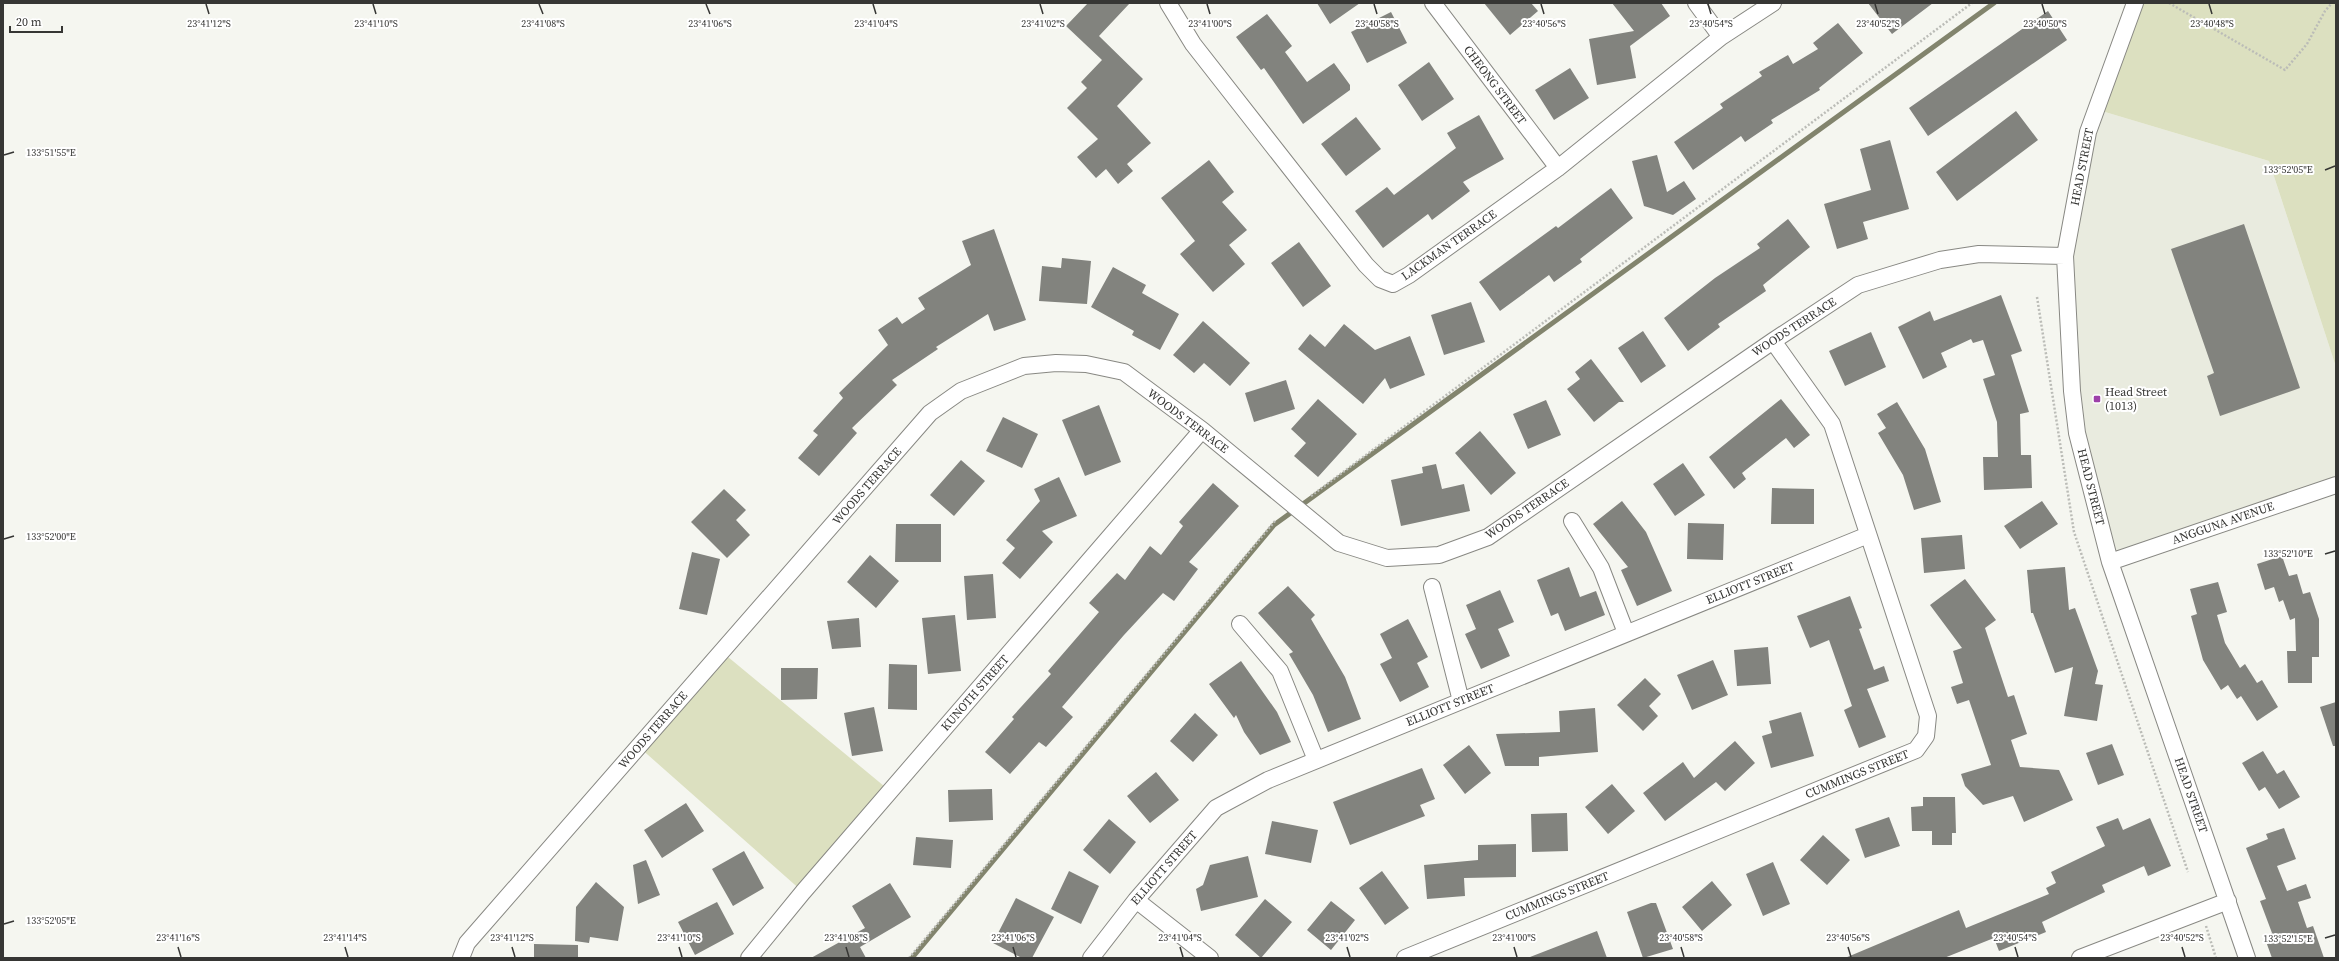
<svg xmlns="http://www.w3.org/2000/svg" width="2339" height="961" viewBox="0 0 2339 961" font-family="'Source Serif 4',serif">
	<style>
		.built { fill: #e9ebdf }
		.green { fill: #dce0c0 }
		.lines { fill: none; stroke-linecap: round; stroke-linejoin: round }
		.stream { stroke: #82846d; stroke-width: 5 }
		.building { fill: #82837e }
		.street-casing { stroke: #888883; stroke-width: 18 }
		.path { stroke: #bbbcb7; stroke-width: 2.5; stroke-dasharray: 2 2; stroke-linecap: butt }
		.street { stroke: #fff; stroke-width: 16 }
		.ticks { fill: none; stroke: #363634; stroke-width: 1.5 }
		.poi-dot { fill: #9d40a9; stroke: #fff; stroke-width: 1.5 }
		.labels { text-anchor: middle; stroke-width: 4; stroke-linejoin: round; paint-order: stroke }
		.street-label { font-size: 12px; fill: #363634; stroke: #fff }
		.poi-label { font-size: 12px; fill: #363634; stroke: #fff; text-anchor: start }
		.ticks-label { font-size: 10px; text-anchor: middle; fill: #363634; stroke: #fff; stroke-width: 4; stroke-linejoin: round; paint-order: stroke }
	</style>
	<rect width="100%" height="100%" fill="#f5f6f0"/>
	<path class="built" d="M2095,109L2269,161L2336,367V485L2110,562L2077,433L2065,256Z"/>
	<path class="green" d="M2135,3H2336V367L2269,161L2095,109Z
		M722,652L890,791L803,892L639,747Z"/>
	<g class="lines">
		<path class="stream" d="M912,958L1274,525L1994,3"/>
	</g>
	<path class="building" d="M1088,3H1130L1099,36L1143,79L1117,106L1151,143L1127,164L1133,171L1118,184L1106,169L1096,178L1077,157L1098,139L1067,108L1087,88L1081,82L1102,60L1066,26Z
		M1317,3H1360L1330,24Z
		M1484,3H1531L1538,11L1510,35Z
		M1612,3H1661L1670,16L1630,46L1636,78L1597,85L1589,39L1634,31Z
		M1868,3H1933L1892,34Z
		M2048,11L2067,40L1928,136L1909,108Z
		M1391,12L1407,43L1367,63L1351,32Z
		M1267,14L1292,46L1285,52L1307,82L1334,63L1350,85V90L1303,124L1264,68L1261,70L1236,37Z
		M1838,23L1863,53L1819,88L1820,90L1771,120L1773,123L1745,142L1741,136L1693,170L1674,142L1723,108L1720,104L1762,76L1759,72L1788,55L1793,64L1818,49L1813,43Z
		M1429,62L1454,99L1422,121L1398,85Z
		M1570,68L1589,98L1554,120L1535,90Z
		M2016,111L2038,140L1957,201L1936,172Z
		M1479,115L1504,159L1463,182L1470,191L1432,220L1428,214L1383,248L1355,211L1387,187L1394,195L1456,148L1447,133Z
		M1356,117L1381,149L1346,176L1321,144Z
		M1890,140L1909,209L1863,222L1868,239L1837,249L1824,204L1871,190L1860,149Z
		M1657,155L1667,192L1684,181L1696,199L1673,215L1644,206L1632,161Z
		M1209,160L1234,192L1222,202L1247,230L1229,245L1245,264L1213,292L1180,254L1195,241L1161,198Z
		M1611,188L1633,218L1580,259L1582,262L1554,282L1549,275L1500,311L1479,282L1556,226L1558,228Z
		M1788,219L1810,247L1763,285L1766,291L1718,324L1720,327L1688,351L1664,318L1715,278L1760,248L1757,244Z
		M2244,224L2300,388L2220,416L2207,376L2214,373L2171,249Z
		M994,229L1026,320L994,331L988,314L936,347L938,349L892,380L897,385L852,428L857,433L819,476L798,458L818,435L813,431L843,398L839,393L888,345L878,330L897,317L902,324L925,309L918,298L971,265L962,241Z
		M1299,242L1331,286L1303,307L1271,263Z
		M1062,258L1091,261L1087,304L1039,301L1042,266L1061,268Z
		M1113,267L1146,285L1142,293L1179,314L1160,350L1132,335L1134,331L1091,307Z
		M2001,295L2022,351L2011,355L2029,412L2020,414L2021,455H2031L2032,488L1984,490L1983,457H1998L1997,422L1983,379L1995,375L1983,340L1973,343L1971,339L1941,353L1947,367L1923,379L1898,327L1930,311L1934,321Z
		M1471,302L1485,342L1444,355L1431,315Z
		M1203,321L1250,363L1230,386L1204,363L1194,373L1173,355Z
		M1344,324L1375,350L1410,336L1425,375L1390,389L1385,378L1363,404L1298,349L1310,334L1325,347Z
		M1643,331L1666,366L1641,383L1618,348Z
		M1871,332L1886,367L1845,386L1829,351Z
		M1591,359L1624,402H1619L1594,422L1567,389L1580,379L1575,372Z
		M1286,380L1295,409L1254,422L1245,393Z
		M1318,399L1357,434L1318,477L1294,456L1306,443L1291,429Z
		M1781,399L1810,435L1794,448L1786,438L1742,473L1746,479L1734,489L1709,457Z
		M1546,400L1561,435L1528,449L1513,414Z
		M1897,402L1925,449L1941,502L1914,510L1903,475L1878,433L1886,428L1877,414Z
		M1099,405L1121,462L1085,476L1062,420Z
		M1003,417L1038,434L1022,468L986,451Z
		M1480,431L1516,473L1491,495L1455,453Z
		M961,460L985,481L954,516L930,495Z
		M1683,463L1705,495L1675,516L1653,484Z
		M1436,464L1442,489L1464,484L1470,511L1401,526L1391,480L1423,473L1422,467Z
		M1059,477L1077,516L1042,531L1053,542L1020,579L1002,563L1015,548L1006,540L1040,501L1034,489Z
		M1213,483L1239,506L1189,562L1198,569L1174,601L1163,593L1124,635L1062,707L1073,717L1046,747L1039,742L1010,774L985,752L1014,719L1012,717L1051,674L1048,671L1099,612L1089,603L1117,573L1125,580L1150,546L1161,555L1183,526L1179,522Z
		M1772,488L1814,489V524H1771Z
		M724,489L746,510L736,520L750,535L727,558L691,522Z
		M1622,501L1646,532L1672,591L1637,606L1621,570L1628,567L1593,524Z
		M2042,501L2058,524L2020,549L2004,526Z
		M1688,523L1724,524L1723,560L1687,559Z
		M896,524H941V562H895Z
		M1962,535L1965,569L1924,573L1921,538Z
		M692,552L720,559L707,615L679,609Z
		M870,555L899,581L876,608L847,582Z
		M2282,556L2289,576L2297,574L2303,594L2310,592L2319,619V657H2312V683H2288L2287,651H2296L2295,618L2290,620L2283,600L2279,602L2274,587L2265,590L2257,564Z
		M1569,567L1580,597L1596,591L1605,615L1565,631L1558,613L1551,616L1537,580Z
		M2065,567L2069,610L2075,608L2098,671L2095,684L2103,685L2097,721L2064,716L2073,667L2055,673L2033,613H2031L2027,570Z
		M993,574L996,618L967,620L964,576Z
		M1965,579L1996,620L1985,628L2008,697L2014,695L2027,734L2011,740L2020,767L2059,770L2073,800L2024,822L2013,796L1983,805L1965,786L1961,774L1991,765L1969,700L1957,704L1951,687L1963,683L1953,651L1962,648L1930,605Z
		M2218,582L2227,612L2217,615L2225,643L2240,668L2245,664L2257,683L2262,680L2278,707L2257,721L2241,696L2237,699L2228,685L2221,690L2203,660L2191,616L2197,614L2190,589Z
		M1288,586L1315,615L1311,619L1345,677L1361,719L1328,732L1313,695L1289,654L1293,652L1258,613Z
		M1500,590L1514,622L1498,629L1510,656L1481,669L1465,634L1476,629L1466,605Z
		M1850,596L1862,628L1859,629L1874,670L1884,666L1889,681L1867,689L1886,737L1859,748L1844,710L1852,706L1829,640L1810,648L1797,616Z
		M955,615L961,671L928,674L922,618Z
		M859,618L861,647L832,649L827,621Z
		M1408,619L1428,657L1417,663L1429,687L1400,702L1380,664L1392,658L1380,634Z
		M1768,647L1771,684L1737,686L1734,650Z
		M1713,660L1728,695L1692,710L1677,675Z
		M1241,661L1277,712L1291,742L1260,755L1244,732L1236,715L1234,718L1209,684Z
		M889,664L917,665V710L888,709Z
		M781,668H818L817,699L781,700Z
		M1645,678L1661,694L1649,706L1658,716L1643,731L1617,705Z
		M2336,702V746H2333L2320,707Z
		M874,707L883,751L852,756L844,713Z
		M1595,708L1598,752L1539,757V766H1505L1496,734L1560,732L1559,711Z
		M1801,712L1814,756L1771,768L1762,736L1772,733L1769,721Z
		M1195,713L1218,735L1193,762L1170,741Z
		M1735,741L1755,763L1725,791L1716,782L1665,821L1643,793L1683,762L1694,778Z
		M2112,744L2124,775L2098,785L2086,753Z
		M1469,745L1491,773L1465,794L1443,765Z
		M2263,751L2277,774L2284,770L2300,797L2279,809L2265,787L2259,791L2242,763Z
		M1422,768L1435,799L1420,805L1425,816L1350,845L1333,802Z
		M1156,772L1179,800L1150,823L1127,796Z
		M1612,784L1635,811L1608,834L1585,807Z
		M992,789L993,820L949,822L948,790Z
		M1923,797H1955L1956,833H1952V845H1932V831H1912L1911,807L1923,806Z
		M686,803L704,831L662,858L644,830Z
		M1567,813L1568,851L1532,852L1531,814Z
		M1889,817L1900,846L1865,858L1855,829Z
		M2118,818L2123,830L2150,818L2171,866L2148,876L2144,866L2102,885L2105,892L2042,922L2046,932L1999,951L1994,938L1944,958H1845L1959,910L1966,928L2049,894L2046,888L2056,883L2051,872L2105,846L2096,827Z
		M1109,819L1136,842L1110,874L1083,850Z
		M1272,821L1318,830L1311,863L1265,854Z
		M2284,828L2296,859L2277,866L2287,891L2306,884L2311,898L2298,902L2307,928L2313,926L2324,958H2272L2264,936L2272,933L2260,901L2266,899L2246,848L2268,839L2266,834Z
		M1823,835L1850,860L1827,885L1800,860Z
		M916,837L953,840L951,868L913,865Z
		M1516,844V877L1464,878L1465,896L1427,899L1424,865L1478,860V845Z
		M744,851L764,888L733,906L712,869Z
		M1248,856L1258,897L1201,911L1196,889L1203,885L1210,865Z
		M646,860L660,895L638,904L633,865Z
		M1773,862L1790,904L1763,916L1746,874Z
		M1069,871L1099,886L1081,924L1051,909Z
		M1382,871L1409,908L1385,925L1359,888Z
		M1712,881L1732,905L1702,931L1682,907Z
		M596,882L624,907L618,941L590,937L589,943L575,941L576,907Z
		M890,883L911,917L860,947L866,958H811L865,928L852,906Z
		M1016,898L1054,917L1032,958H1022L993,943Z
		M1265,899L1292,922L1261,958L1235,935Z
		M1331,901L1355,920L1331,950L1307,930Z
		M717,902L734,934L695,955L678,922Z
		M1651,903H1656L1673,949L1643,958L1627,912Z
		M1597,931L1607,958H1530V957Z
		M534,944L578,945V958H534Z"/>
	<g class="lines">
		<g class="street-casing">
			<path id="street" d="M1168,3L1193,44L1366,265L1380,279L1393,284L1409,275L1558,168L1721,37L1773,3
				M1433,3L1558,168
				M1696,3L1721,37
				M2135,3L2088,132L2065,256L2072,391L2077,433L2110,562L2247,958
				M1572,521L1601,568L1626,633
				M2110,562L2336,485
				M1432,587L1461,701
				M1240,624L1280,671L1316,760
				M1136,900L1210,958
				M461,958L467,943L930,413L961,391L1024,366L1056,363L1086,364L1124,372L1202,430L1339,543L1387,558L1439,555L1488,537L1773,341L1858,285L1940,260L1979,254L2065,256
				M749,958L803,892L1202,430
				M1091,958L1136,900L1216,808L1268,780L1868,535
				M1405,958L1916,750L1926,736L1928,716L1832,424L1773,341
				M2080,958L2228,901"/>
		</g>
		<path class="path" d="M2169,3L2285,70L2307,44L2325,11L2332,3
			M2037,297L2074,532L2188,872
			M1311,496L1972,3
			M2206,926L2216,958
			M909,958L1275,521"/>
		<use href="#street" class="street"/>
	</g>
	<path class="ticks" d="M206,4L209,14M373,4L376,14M539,4L543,14M706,4L710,14M873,4L876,14M1040,4L1043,14M1207,4L1210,14M1374,4L1377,14M1541,4L1544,14M1708,4L1711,14M1875,4L1878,14M2042,4L2045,14M2209,4L2212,14M4,155L14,152M2325,170L2335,166M4,539L14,536M2325,554L2335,551M4,924L14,921M2325,938L2335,935M178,947L181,957M345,947L348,957M512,947L515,957M679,947L682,957M846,947L849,957M1013,947L1016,957M1180,947L1183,957M1347,947L1350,957M1514,947L1517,957M1681,947L1684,957M1848,947L1851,957M2015,947L2018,957M2182,947L2185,957"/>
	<rect class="poi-dot" x="2093" y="395" width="8" height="8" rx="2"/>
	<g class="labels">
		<g class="street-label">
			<text transform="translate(1495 85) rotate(53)" y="4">CHEONG STREET</text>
			<text transform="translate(2082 167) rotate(-79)" y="4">HEAD STREET</text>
			<text transform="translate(1449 245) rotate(-35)" y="4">LACKMAN TERRACE</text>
			<text transform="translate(1794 327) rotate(-33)" y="4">WOODS TERRACE</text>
			<text transform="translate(1188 421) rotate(37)" y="4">WOODS TERRACE</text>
			<text transform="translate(867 486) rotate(-49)" y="4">WOODS TERRACE</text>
			<text transform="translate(2091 487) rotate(76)" y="4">HEAD STREET</text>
			<text transform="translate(1527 509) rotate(-34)" y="4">WOODS TERRACE</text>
			<text transform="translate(2223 523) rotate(-19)" y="4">ANGGUNA AVENUE</text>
			<text transform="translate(1750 583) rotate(-22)" y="4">ELLIOTT STREET</text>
			<text transform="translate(975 693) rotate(-49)" y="4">KUNOTH STREET</text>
			<text transform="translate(1450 705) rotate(-22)" y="4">ELLIOTT STREET</text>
			<text transform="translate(653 730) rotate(-49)" y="4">WOODS TERRACE</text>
			<text transform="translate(1857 774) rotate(-22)" y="4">CUMMINGS STREET</text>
			<text transform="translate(2191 795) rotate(71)" y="4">HEAD STREET</text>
			<text transform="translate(1164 868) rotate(-49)" y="4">ELLIOTT STREET</text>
			<text transform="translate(1557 896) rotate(-22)" y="4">CUMMINGS STREET</text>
		</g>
		<g class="poi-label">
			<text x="2105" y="396">Head Street<tspan x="2105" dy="14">(1013)</tspan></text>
		</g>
	</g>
	<g class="ticks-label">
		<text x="209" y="27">23°41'12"S</text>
		<text x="376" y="27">23°41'10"S</text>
		<text x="543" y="27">23°41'08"S</text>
		<text x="710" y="27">23°41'06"S</text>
		<text x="876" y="27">23°41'04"S</text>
		<text x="1043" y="27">23°41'02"S</text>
		<text x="1210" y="27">23°41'00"S</text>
		<text x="1377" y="27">23°40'58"S</text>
		<text x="1544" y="27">23°40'56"S</text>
		<text x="1711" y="27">23°40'54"S</text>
		<text x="1878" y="27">23°40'52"S</text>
		<text x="2045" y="27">23°40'50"S</text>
		<text x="2212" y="27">23°40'48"S</text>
		<text x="51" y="156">133°51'55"E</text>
		<text x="2288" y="173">133°52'05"E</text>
		<text x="51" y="540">133°52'00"E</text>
		<text x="2288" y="557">133°52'10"E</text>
		<text x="51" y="924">133°52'05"E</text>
		<text x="178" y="941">23°41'16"S</text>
		<text x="345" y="941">23°41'14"S</text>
		<text x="512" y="941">23°41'12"S</text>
		<text x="679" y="941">23°41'10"S</text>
		<text x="846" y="941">23°41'08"S</text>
		<text x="1013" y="941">23°41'06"S</text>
		<text x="1180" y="941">23°41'04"S</text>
		<text x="1347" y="941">23°41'02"S</text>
		<text x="1514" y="941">23°41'00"S</text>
		<text x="1681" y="941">23°40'58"S</text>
		<text x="1848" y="941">23°40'56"S</text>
		<text x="2015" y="941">23°40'54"S</text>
		<text x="2182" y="941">23°40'52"S</text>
		<text x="2288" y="942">133°52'15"E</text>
	</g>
	<rect width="2339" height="961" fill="none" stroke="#363634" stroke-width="8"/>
	<path d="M10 26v6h52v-6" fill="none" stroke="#363634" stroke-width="2"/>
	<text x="16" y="26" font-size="12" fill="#363634" stroke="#ffffff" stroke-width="3" paint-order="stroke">20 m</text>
</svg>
